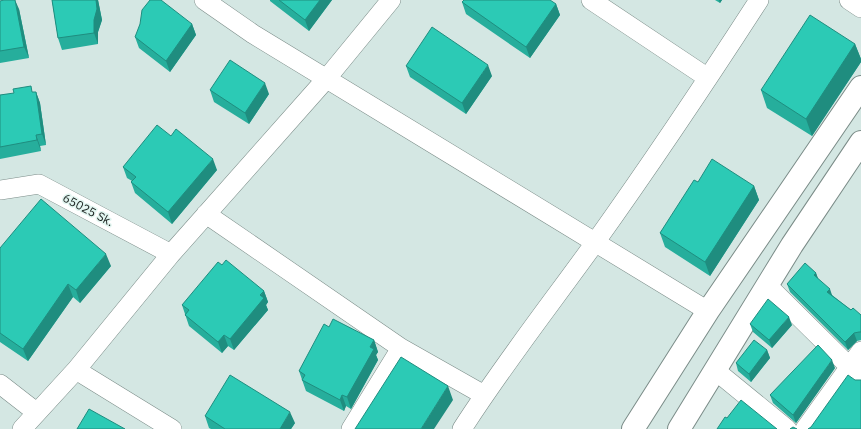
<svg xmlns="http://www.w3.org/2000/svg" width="861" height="429" viewBox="0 0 861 429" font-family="'IBM Plex Sans',sans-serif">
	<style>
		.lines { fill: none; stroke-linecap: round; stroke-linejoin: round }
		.street-casing { stroke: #7b8c88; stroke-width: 20 }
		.secondary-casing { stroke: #7b8c88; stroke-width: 24 }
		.street { stroke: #fff; stroke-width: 19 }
		.secondary { stroke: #fff; stroke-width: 22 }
		.wall { fill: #26ae9c }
		.shaded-wall { fill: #1f8d7f }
		.building { fill: #2ccab5; stroke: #1f8d7f }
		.labels { text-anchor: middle; stroke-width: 3; stroke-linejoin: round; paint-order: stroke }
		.street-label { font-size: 12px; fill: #1a211f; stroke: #e1f5f0 }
	</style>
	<rect width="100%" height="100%" fill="#d4e7e3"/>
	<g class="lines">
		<g class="street-casing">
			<path id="street" d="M204,0L253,34L708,311
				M591,0L708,78
				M849,0L861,8
				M0,190L39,184L171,254
				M206,214L401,348L484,395
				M767,285L861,378
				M76,370L172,429
				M716,371L787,429
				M0,384L36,412
				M22,429L76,370L171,254L327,78L391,0
				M351,429L401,348
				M462,429C503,365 550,305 594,244C651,164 706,82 759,0
				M805,429L861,351"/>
		</g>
		<g class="secondary-casing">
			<path id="secondary" d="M633,429L708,311L861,87
				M679,429L792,245L861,142"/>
		</g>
		<use href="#street" class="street"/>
		<use href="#secondary" class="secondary"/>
	</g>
	<path class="wall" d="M52,0H98L102,20L98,32V44L62,50L58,38Z
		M270,0H332L309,31L270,1Z
		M715,0H722L720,3Z
		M0,1L19,9L29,58L0,63Z
		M462,2L556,4L560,15L530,58L466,14Z
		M192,24L196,35L170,72L139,48L135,37Z
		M855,44L861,59V62L812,136L767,108L761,90Z
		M406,66L492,76L466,114L410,77Z
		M210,90L269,94L249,124L214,102Z
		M33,92H36L40,103L46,145L40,146L41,151L0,159V95Z
		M171,136L217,170L172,224L135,193L131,182L132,181L127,178L123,167Z
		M698,182L754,186L759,200L710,276L665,247L660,233Z
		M0,248L111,266L80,303L73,297L28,361L0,342Z
		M222,265L264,291L268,302L266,305L268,310L234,350L228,346L222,353L189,326L182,305Z
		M816,273L818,279L832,295L851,310L861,315V340L857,341L848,350L790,292L787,284Z
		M750,324L792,325L772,348L753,332Z
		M329,327L374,340L378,352L376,355L378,360L351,409L346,406L344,411L306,391L299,371Z
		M767,350L770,358L751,382L738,371L736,363Z
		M835,368L796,423L773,403L770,395Z
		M205,416L295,423L291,429H211L209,428Z"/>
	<path class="shaded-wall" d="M15,0L19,9L29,58L24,47Z
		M96,0H98L102,20L98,32V44L94,33V20Z
		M320,0H332L309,31L305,20Z
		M719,0H722L720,3Z
		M556,4L560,15L530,58L526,47Z
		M192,24L196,35L170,72L166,61Z
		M855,44L861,59V62L812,136L806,119Z
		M488,65L492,76L466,114L462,103Z
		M265,83L269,94L249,124L245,113Z
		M36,92L40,103L46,145L42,134Z
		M36,135L40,146L41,151L37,140Z
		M213,159L217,170L172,224L168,212Z
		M754,186L759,200L710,276L705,262Z
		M106,254L111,266L80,303L76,290Z
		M816,273L819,281L814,275Z
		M68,284L73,297L28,361L23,349Z
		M830,289L833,298L827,292Z
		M264,291L268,302L266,305L268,310L234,350L230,339Z
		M789,317L792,325L772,348L769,340Z
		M854,333L857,341L848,350L845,342Z
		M224,335L228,346L222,353L218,342Z
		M374,340L378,352L376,355L378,360L351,409L347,397Z
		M767,350L770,358L751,382L749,374Z
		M832,360L835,368L796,423L793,415Z
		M448,386L453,400L434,429H421Z
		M342,395L346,406L344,411L340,400Z
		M290,412L295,423L291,429H280Z"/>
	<path class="building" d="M4,0H15L24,47L0,51V1Z
		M52,0H96L97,9L94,20V33L58,38Z
		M150,0H161L192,24L166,61L135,37L140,24L142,10Z
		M279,0H320L305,20Z
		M464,0H550L556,4L526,47L462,2Z
		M810,15L855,44L806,119L761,90Z
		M432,27L488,65L462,103L406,66Z
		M230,60L265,83L245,113L210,90Z
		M31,86L32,92H36L42,134L36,135L37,140L0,147V95L14,93L13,89Z
		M157,125L171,136L176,129L213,159L168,212L131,182L136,177L123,167Z
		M712,159L754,186L705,262L660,233L694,180L698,182Z
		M41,199L106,254L76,290L68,284L23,349L0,333V248Z
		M226,260L264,291L260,295L264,298L230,339L224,335L218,342L185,315L189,310L182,305L218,262L222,265Z
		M805,263L816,273L814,275L830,289L827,292L851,310L853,308L861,315V332H859L854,333L845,342L787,284Z
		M768,299L789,317L769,340L750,324Z
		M333,319L374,340L370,347L374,349L347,397L342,395L340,400L302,380L305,375L299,371L324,324L329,327Z
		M754,340L767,350L749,374L736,363Z
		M818,345L832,360L793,415L770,395Z
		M401,357L448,386L421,429H355Z
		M230,375L290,412L280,429H225L205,416Z
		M848,375L855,380H861V429H808L811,427Z
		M741,400L777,429H717L725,417L727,418Z
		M89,409L125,429H77Z
		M793,427L797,429H790Z"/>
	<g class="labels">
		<g class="street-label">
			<text transform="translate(88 210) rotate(28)" y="4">65025 Sk.</text>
		</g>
	</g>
</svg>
